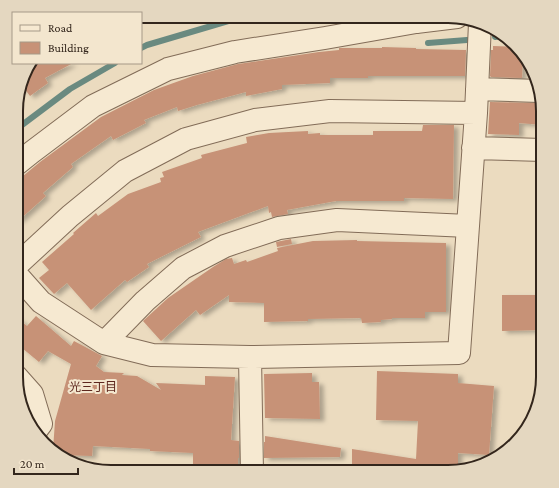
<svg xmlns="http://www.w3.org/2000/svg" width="559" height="488" viewBox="0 0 559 488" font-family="'Crimson Pro','Noto Sans JP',serif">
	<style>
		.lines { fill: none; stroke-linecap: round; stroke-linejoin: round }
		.stream { stroke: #6a8a80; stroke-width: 6 }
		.building { fill: #c79277; filter: url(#shadow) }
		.minor-casing { stroke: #826c58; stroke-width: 24 }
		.tertiary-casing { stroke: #826c58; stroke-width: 24 }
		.minor { stroke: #f6e9d1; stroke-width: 22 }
		.tertiary { stroke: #f6e9d1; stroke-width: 22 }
		.labels { text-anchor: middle; stroke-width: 4; stroke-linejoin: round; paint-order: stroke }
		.neighbourhood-label { font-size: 12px; fill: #5d271e; stroke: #f3e6ce }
		.rim { fill: none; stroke: #33261c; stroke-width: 2 }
	</style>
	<defs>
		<filter id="shadow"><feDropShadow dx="4.5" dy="2.5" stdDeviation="2" flood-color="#0004"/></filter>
	</defs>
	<rect width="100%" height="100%" fill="#ebdbbf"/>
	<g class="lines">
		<path class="stream" d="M495,37L504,36
			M428,43L467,40
			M141,48L147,45L235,19
			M18,128L70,89L115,63"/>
	</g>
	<path class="building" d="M493,46L517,47L519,48L523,55L522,78L491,77L490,76L491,50H493Z
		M382,47L416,48V49L466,50L465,76H368V78H330V83L282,85V89L246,96V92L197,105L178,111L177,107L144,120L146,123L113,140L111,136L71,164L73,167L43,193L46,196L17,222V181L40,162L101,117L154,90L193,76L238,64L319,52L339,50V48H382Z
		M29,63H73L45,78L48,83L30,96L24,88L18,91Z
		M490,102L539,103H542L543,125L519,123V135L488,134Z
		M423,125H454L453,199L404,198V201H336L287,210L288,214L272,217L271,212L269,213L268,206L198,232L201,237L147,264L149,267L127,282L125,280L91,310L67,283L54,294L39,278L49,270L42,262L74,234L73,233L96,213L98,216L128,194L161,182L160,178L164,177L162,172L202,158L201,155L247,143L246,137L269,133L308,131V134L320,133V135H373V131H422Z
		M291,239L292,244L277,247L276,242Z
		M357,240V241L446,243V312H425V318H392V319L381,320V322L362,323L361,318L308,319V321L264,322V303L229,302V295L200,315L196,310L161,341L143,321L168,298L213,267L226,259L232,258L234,264L246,260L247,262L278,251L277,248L313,241Z
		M502,295H543V330L502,331Z
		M36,316L71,346L74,341L102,356L96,366L104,372L124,373L122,375L137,376L161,390L156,383L205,385V376L235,377L231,440L239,441V458H238V472H208V467H193V453L150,451V449L93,446L92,456L60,455L53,450L55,421L71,364L48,351L39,362L16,343L17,318L27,326Z
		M377,371L458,374V383L494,386L489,455L458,453V465H437L436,472H352V449L416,459L418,421L376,420Z
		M312,373V382H319L320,419L265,418L264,374Z
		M265,436L341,448L340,457L264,458V442H265Z"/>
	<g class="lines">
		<g class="minor-casing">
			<path id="minor" d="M477,89L539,91
				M473,148L543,150
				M17,164L32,152L93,106L168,69L235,52L325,38L416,22V17
				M17,265L70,216L125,171L186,139L255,120L330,111L476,113
				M17,275L41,302L104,343L152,355L250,357L459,353L476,113L480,23
				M104,343L145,301L183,268L225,246L279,228L337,220L468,226
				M250,357L252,472
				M16,376L32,394L41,424L35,432"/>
		</g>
		<g class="tertiary-casing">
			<path id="tertiary" d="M416,22L457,17"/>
		</g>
		<use href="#minor" class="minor"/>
		<use href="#tertiary" class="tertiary"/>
	</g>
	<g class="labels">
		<g class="neighbourhood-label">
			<text x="93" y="391">光三丁目</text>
		</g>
	</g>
	<path d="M0 0H559V488H0ZM111 23H448A88 88 0 0 1 536 111V377A88 88 0 0 1 448 465H111A88 88 0 0 1 23 377V111A88 88 0 0 1 111 23Z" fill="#e4d7c0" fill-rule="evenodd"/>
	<path class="rim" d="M111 23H448A88 88 0 0 1 536 111V377A88 88 0 0 1 448 465H111A88 88 0 0 1 23 377V111A88 88 0 0 1 111 23Z"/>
	<rect x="12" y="12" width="130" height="52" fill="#f3e6ce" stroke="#a69987"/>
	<rect x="20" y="25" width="20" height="6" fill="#f6e9d1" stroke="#a69987"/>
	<text x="48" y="32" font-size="12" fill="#33261c">Road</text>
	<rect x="20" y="42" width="20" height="12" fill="#c79277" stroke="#a69987"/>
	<text x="48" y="52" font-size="12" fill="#33261c">Building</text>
	<path d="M14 468v6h64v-6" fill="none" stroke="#33261c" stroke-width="2"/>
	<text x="20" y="468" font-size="12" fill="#33261c" stroke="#f3e6ce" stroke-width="3" paint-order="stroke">20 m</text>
</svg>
